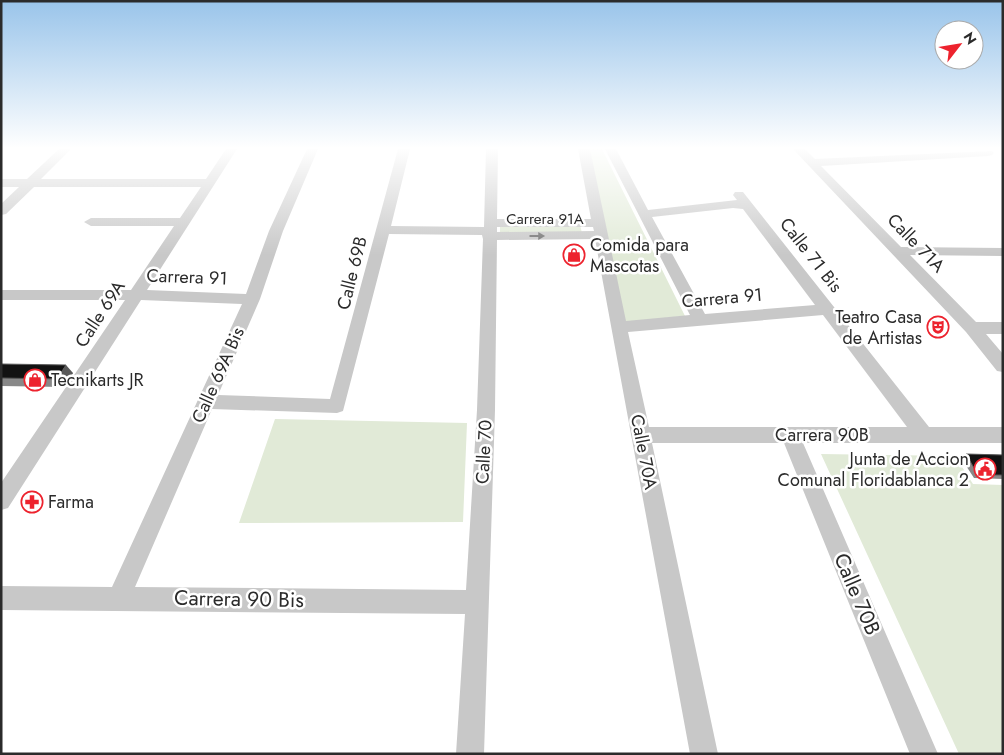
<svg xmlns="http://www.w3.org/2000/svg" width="1004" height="755" viewBox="0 0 1004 755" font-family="Jost,sans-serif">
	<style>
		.green { fill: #e1ead7 }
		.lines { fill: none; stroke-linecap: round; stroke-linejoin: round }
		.minor { fill: #c8c8c8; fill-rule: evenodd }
		.wall { fill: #888 }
		.shaded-wall { fill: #595959 }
		.building { fill: #121212; stroke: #595959 }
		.oneway { fill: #727272 }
		.labels { text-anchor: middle; stroke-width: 5; stroke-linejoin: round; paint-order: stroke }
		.far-street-label { font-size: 15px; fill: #2b2b2b; stroke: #fff }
		.street-label { font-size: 18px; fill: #2b2b2b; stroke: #fff }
		.poi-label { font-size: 18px; fill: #2b2b2b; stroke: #fff; text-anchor: start }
		.near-street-label { font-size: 21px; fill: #2b2b2b; stroke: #fff }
	</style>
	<rect width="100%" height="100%" fill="#fff"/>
	<path class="green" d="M589,149H602L685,316L625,322Z
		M500,225H580L582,233H500Z
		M275,419L467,423L463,522L239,523Z
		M821,454L955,456L973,484L1003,485V754H959Z"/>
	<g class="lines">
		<path class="minor" d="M59,149H71L41,179H206L226,149H237L147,290L246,294L269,231L307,149H318L283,231L260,299L218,395L330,399L398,149H410L391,226L484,227L486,149H498L497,219H591L578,149H590L626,321L690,315L605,149H616L648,210L737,200L733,195L735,192H743L929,427H1003V443H803L938,754H910L784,443H652L718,754H690L595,239L497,240L495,410L484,754H456L465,614L1,610V586L112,587L242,304L141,300L8,508L1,510V483L125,300H1V290H131L174,226H91L84,222L91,218H180L201,187H34L6,214L1,215V204L19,187H1V179H27ZM733,208L743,209L815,305L705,314L652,217ZM497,227H593L594,231L497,232ZM389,234L482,235L483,239L477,410L466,590L135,587L212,409L337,413L343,411ZM823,315L907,427H649L628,332Z
			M793,149H805L815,159L992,151L994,153L992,155L988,156L821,166L901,247L1003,248V256L910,255L976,322H1003V334H986L1003,354V372L997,371L966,332Z"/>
	</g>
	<path class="wall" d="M1,364L73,373L64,387L1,386Z
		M966,454L1003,455V479L974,478L961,458Z"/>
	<path class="shaded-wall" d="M66,365L73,373L64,387L57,379Z"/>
	<path class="building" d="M1,364L66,365L57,379L1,378Z
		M966,454L1003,455V475H978Z"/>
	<defs><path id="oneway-solid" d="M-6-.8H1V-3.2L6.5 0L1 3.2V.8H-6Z" transform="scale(1.25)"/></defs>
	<use class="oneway" href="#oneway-solid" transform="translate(537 236)"/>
	<linearGradient id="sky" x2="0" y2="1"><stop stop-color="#99c4ea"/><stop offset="0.58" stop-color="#fff"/><stop offset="1" stop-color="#fff" stop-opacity="0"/></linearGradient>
	<rect width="1004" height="255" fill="url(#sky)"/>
	<defs>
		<g id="shop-ring" transform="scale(1.125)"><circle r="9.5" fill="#fff" stroke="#ed232e" stroke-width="1.5"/><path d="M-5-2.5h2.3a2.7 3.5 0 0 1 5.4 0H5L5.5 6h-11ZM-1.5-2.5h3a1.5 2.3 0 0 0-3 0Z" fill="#ed232e"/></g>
		<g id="theatre-ring" transform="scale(1.125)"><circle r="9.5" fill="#fff" stroke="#ed232e" stroke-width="1.5"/><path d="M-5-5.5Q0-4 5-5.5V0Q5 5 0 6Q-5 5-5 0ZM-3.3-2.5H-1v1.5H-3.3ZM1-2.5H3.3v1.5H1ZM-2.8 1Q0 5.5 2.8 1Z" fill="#ed232e"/></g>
		<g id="civic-ring" transform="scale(1.125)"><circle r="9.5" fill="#fff" stroke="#ed232e" stroke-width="1.5"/><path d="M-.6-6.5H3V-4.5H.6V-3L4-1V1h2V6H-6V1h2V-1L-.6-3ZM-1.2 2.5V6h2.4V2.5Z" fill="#ed232e"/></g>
		<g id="pharmacy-ring" transform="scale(1.125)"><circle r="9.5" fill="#fff" stroke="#ed232e" stroke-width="1.5"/><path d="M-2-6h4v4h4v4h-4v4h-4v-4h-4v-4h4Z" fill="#ed232e"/></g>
	</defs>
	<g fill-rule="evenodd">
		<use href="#shop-ring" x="574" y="255"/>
		<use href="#theatre-ring" x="938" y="327"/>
		<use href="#shop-ring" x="35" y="380"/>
		<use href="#civic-ring" x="985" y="469"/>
		<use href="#pharmacy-ring" x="32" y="502"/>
	</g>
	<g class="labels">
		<g class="far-street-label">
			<text x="545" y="224">Carrera 91A</text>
		</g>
		<g class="street-label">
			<text transform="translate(916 243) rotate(46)" y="6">Calle 71A</text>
			<text transform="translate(811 255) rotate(52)" y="6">Calle 71 Bis</text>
			<text transform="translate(352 273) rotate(-76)" y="6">Calle 69B</text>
			<text transform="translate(187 277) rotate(2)" y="6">Carrera 91</text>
			<text transform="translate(722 298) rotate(-5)" y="6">Carrera 91</text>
			<text transform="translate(100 314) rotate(-57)" y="6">Calle 69A</text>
			<text transform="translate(218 375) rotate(-66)" y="6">Calle 69A Bis</text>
			<text x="822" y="441">Carrera 90B</text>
			<text transform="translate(484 452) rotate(-87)" y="6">Calle 70</text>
			<text transform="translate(644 452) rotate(79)" y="6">Calle 70A</text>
		</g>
		<g class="poi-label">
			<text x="590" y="251">Comida para<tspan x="590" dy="21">Mascotas</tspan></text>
			<text x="922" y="323" text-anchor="end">Teatro Casa<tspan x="922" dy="21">de Artistas</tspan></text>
			<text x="51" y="386">Tecnikarts JR</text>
			<text x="969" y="465" text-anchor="end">Junta de Accion<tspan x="969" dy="21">Comunal Floridablanca 2</tspan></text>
			<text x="48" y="508">Farma</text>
		</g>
		<g class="near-street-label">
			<text transform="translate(857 594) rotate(67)" y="7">Calle 70B</text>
			<text transform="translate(239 599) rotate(1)" y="7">Carrera 90 Bis</text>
		</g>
	</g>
	<rect width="1004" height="755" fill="none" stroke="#2b2b2b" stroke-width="5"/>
	<g transform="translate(959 45) rotate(59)"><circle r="24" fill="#ffffff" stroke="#aaaaaa"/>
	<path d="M0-4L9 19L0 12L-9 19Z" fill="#ed232e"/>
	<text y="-8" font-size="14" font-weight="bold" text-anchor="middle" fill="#2b2b2b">N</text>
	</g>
</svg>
